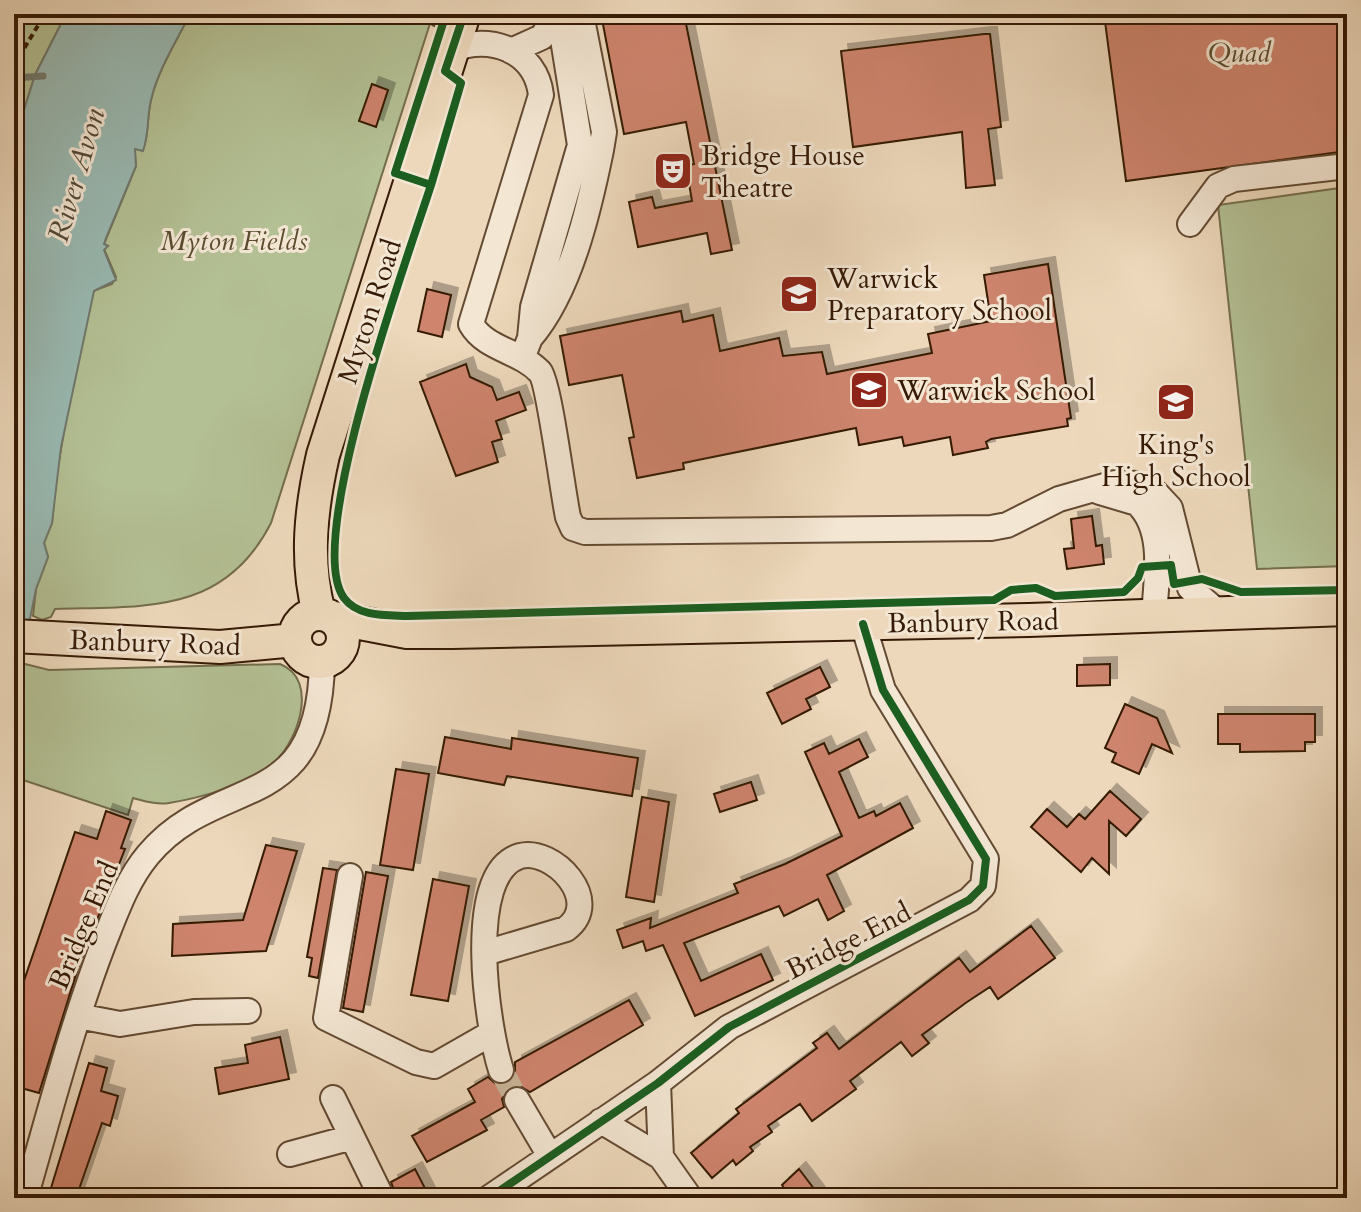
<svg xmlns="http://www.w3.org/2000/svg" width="1361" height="1212" viewBox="0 0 1361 1212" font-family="Cardo,serif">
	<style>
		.green { fill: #b3c094; stroke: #746d4c; stroke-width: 2 }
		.water { fill: #99b9b2; stroke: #71796d; stroke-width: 2 }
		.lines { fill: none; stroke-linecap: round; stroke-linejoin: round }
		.stream { stroke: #71796d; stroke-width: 7 }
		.building { fill: #ce846d; stroke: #351a05; stroke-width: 2; filter: url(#shadow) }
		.minor-tunnel { stroke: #c8b297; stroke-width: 24; stroke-dasharray: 24 12; stroke-linecap: butt }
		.minor-casing { stroke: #634a32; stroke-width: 28 }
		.major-casing { stroke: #351a05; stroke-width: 36 }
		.path { stroke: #351a05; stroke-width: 4; stroke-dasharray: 6 4; stroke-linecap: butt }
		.minor { stroke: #f3e6d3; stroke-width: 24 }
		.major { stroke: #edd8bb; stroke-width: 32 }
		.cycleway-casing { stroke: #f3e6d3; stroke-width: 13 }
		.cycleway { stroke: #1b5e20; stroke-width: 8 }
		.labels { text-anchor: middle; stroke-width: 6; stroke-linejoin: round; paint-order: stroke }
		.park-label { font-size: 28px; font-style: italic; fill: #5b4c30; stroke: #f3e6d3 }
		.poi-label { font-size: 28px; fill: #351a05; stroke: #f3e6d3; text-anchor: start }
		.street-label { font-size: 28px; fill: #351a05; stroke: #f3e6d3 }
		.water-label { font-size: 30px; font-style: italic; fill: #534a39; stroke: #f3e6d3 }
	</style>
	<defs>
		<filter id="shadow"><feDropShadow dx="7" dy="-7" stdDeviation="0" flood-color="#0004"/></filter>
	</defs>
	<rect width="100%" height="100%" fill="#edd8bb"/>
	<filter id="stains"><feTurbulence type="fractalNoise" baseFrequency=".0025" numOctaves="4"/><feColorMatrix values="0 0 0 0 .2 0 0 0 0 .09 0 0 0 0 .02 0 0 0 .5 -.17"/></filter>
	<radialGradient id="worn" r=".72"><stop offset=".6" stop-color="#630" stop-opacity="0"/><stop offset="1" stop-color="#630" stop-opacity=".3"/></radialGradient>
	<path class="green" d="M14,14H66L35,75L14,142Z
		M190,14H433L271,523C224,615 145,606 55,609L51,617L42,620L33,616L36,589L48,557L44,543L52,523L56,478L77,357L93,291L112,284L116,277L104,249L108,246L104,244L136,166L134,148L143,150C150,131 146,117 152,96C160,67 177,40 190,14Z
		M1347,187V566L1257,569L1218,205Z
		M21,663L49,670L280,664C321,680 297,747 268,768C244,786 199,798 169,803C157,805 144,801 133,798L128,815L14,777V699Z"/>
	<path class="water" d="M66,14H190C177,40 159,68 152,96C146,117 150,131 143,151L135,149L136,166L106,238L104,244L108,246L104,250L116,280L94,291L61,447L52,523L44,543L48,557L36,589L14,699V142L35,75Z"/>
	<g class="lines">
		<path class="stream" d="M14,78L43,76"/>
	</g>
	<path class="building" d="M601,14H684L732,250L711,254L707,233L638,247L629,202L652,197L655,208L692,201L686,166L694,164L686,122L624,134Z
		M1104,14H1347V151L1126,181Z
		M984,34H990L1001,127L988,129L995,185L966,188L962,132L853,147L841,51Z
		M372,84L388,90L376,127L359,121Z
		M1048,264L1071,418L1067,419L1068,426L991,439L986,442L988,448L953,455L950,437L904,446L902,437L859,445L856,428L683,463L684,469L637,478L629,438L634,437L622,375L569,385L560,336L681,311L683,322L713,315L720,351L779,338L783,356L822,352L827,374L932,353L928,334L991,321L984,275Z
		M427,289L451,295L442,337L418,331Z
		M466,364L470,377L492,387L497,400L519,392L526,410L496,421L502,439L492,442L498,462L456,476L420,382Z
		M1092,516L1096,546L1102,545L1104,564L1067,569L1064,549L1074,548L1071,519Z
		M1110,664V685L1077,686V665Z
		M820,667L830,687L806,699L811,709L782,724L767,693Z
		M1125,704L1157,718L1172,753L1152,744L1139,774L1112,762L1116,753L1105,748Z
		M1218,714H1315V742H1305V751L1240,752V744H1218Z
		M445,737L511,749L512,738L638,758L632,796L507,776L504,785L438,773Z
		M859,739L868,757L839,772L859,818L874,811L876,816L900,803L913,828L827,875L844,911L828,920L818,899L784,916L779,906L684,943L701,981L761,954L773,980L695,1016L663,945L646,951L643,941L623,948L617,930L651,918L650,928L738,893L734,884L785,864L842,836L805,752L824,743L829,754Z
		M396,769L429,774L413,870L380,865Z
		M751,782L757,800L720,812L714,794Z
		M1110,791L1141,819L1126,836L1109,821V874L1092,858L1081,872L1031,827L1047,809L1067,827L1079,814L1085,819Z
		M642,797L669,802L654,902L626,897Z
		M106,811L131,820L121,848L125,849L78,968L39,1093L14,1086V997L18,998L75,832L97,839Z
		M266,845L297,851L266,951L172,956L173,924L243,920Z
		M323,868L337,870L318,978L309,976L312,958L307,957Z
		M366,872L388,876L363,1012L343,1008Z
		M433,879L469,886L448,1001L411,995Z
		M1031,926L1055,958L998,999L990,987L967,1002L922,1035L929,1043L912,1056L901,1042L850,1081L856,1089L812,1121L800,1104L768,1126L772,1132L750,1147L753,1151L736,1165L733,1160L712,1178L691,1153L739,1113L736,1109L817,1048L813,1043L827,1033L839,1049L959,958L970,972Z
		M629,1000L643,1025L530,1092L518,1085L509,1088L502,1099L504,1107L481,1120L487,1130L427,1162L412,1136L475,1102L468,1089L488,1077L496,1084H506L515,1075V1062Z
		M280,1037L289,1079L219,1094L215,1068L248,1063L245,1045Z
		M89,1063L107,1068L101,1091L118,1096L110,1126L102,1123L76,1198H48Z
		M415,1169L430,1198H397L391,1182Z
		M799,1169L821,1198H790L782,1185Z"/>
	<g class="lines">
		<path class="minor-tunnel" d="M501,1070L517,1100"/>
		<g class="minor-casing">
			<path id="minor" d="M439,14L462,20
				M452,50C490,33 536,51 541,95L471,324C486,350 519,350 540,372C549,383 563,494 568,517L573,528L585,532L991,528L1007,525L1059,499L1115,483L1137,484L1155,492L1170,508L1190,588L1219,613
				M511,51L542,37L557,14
				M1190,224L1218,186L1234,179L1347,166
				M530,338C570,292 589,209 601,150L604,132L581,14
				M523,356L530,338L533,307L580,145L559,14
				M1100,492L1137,503C1166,530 1156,580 1154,616
				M350,876L326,1018L416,1062L434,1066L490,1034
				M485,953L566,929C604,901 553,847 520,856C463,873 488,1030 501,1070
				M78,1016L120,1024L194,1012L248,1011
				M658,1083L661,1157
				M333,1098L382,1198
				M517,1100L550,1156
				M601,1121L661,1157L690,1198
				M290,1154L349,1138
				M25,1198C50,1112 72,1025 104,942C116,912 127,880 148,855C217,772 320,819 322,662
				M489,1198L658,1083L729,1027L969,900L983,886L986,859L883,690L863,624"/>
		</g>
		<g class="major-casing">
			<path id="major" d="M319,613C305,560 311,508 323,455L464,14
				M295 638a24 24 0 1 1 48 0a24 24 0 1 1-48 0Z
				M334,618L407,632H452L1029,620L1347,609
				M14,636L220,647L295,640"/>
		</g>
		<path class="path" d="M14,65L45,14"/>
		<use href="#minor" class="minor"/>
		<use href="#major" class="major"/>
		<g class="cycleway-casing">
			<path id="cycleway" d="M446,14L395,173L431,185C408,257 303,542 344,598C358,617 386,615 407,616L994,600L1011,590L1036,588L1055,596L1124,592L1138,578L1142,567L1171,565L1174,584L1202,579L1241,592L1347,590
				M431,185L461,83L445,71L464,14
				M489,1198L658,1083L729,1027L969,900L983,886L986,859L883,690L863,624"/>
		</g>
		<use href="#cycleway" class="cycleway"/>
	</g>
	<defs>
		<g id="theatre-square" transform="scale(2)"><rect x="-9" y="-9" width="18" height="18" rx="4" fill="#8f2418" stroke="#f3e6d3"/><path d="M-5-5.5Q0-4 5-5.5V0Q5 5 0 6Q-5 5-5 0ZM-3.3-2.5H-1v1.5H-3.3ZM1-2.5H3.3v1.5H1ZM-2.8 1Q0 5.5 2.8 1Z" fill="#fff"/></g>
		<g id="school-square" transform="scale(2)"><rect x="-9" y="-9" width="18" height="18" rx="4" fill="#8f2418" stroke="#f3e6d3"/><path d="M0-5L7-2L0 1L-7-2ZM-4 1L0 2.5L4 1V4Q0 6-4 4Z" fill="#fff"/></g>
	</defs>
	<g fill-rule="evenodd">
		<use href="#theatre-square" x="673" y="171"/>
		<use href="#school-square" x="799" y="294"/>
		<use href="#school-square" x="869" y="390"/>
		<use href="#school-square" x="1176" y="402"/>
	</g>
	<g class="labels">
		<g class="park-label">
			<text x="1239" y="62">Quad</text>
			<text x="234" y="250">Myton Fields</text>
		</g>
		<g class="poi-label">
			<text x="701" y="165">Bridge House<tspan x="701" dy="32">Theatre</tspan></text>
			<text x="827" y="288">Warwick<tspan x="827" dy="32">Preparatory School</tspan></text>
			<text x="897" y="400">Warwick School</text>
			<text x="1176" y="454" text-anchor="middle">King's<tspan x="1176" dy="32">High School</tspan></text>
		</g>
		<g class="street-label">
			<text transform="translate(369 311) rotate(-72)" y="10">Myton Road</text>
			<text transform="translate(973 621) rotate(-1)" y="10">Banbury Road</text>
			<text transform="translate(155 642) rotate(2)" y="10">Banbury Road</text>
			<text transform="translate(83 925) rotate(-67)" y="10">Bridge End</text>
			<text transform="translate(848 940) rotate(-27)" y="10">Bridge End</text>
		</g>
		<g class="water-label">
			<text transform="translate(76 175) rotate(-74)" y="10">River Avon</text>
		</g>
	</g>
	<rect width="1361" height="1212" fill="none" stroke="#edd8bb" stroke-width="48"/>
	<rect x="16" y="16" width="1329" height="1180" fill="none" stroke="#351a05" stroke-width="4"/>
	<rect x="24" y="24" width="1313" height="1164" fill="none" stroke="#351a05" stroke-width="2"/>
	<rect width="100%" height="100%" filter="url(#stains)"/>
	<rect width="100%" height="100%" fill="url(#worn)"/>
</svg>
